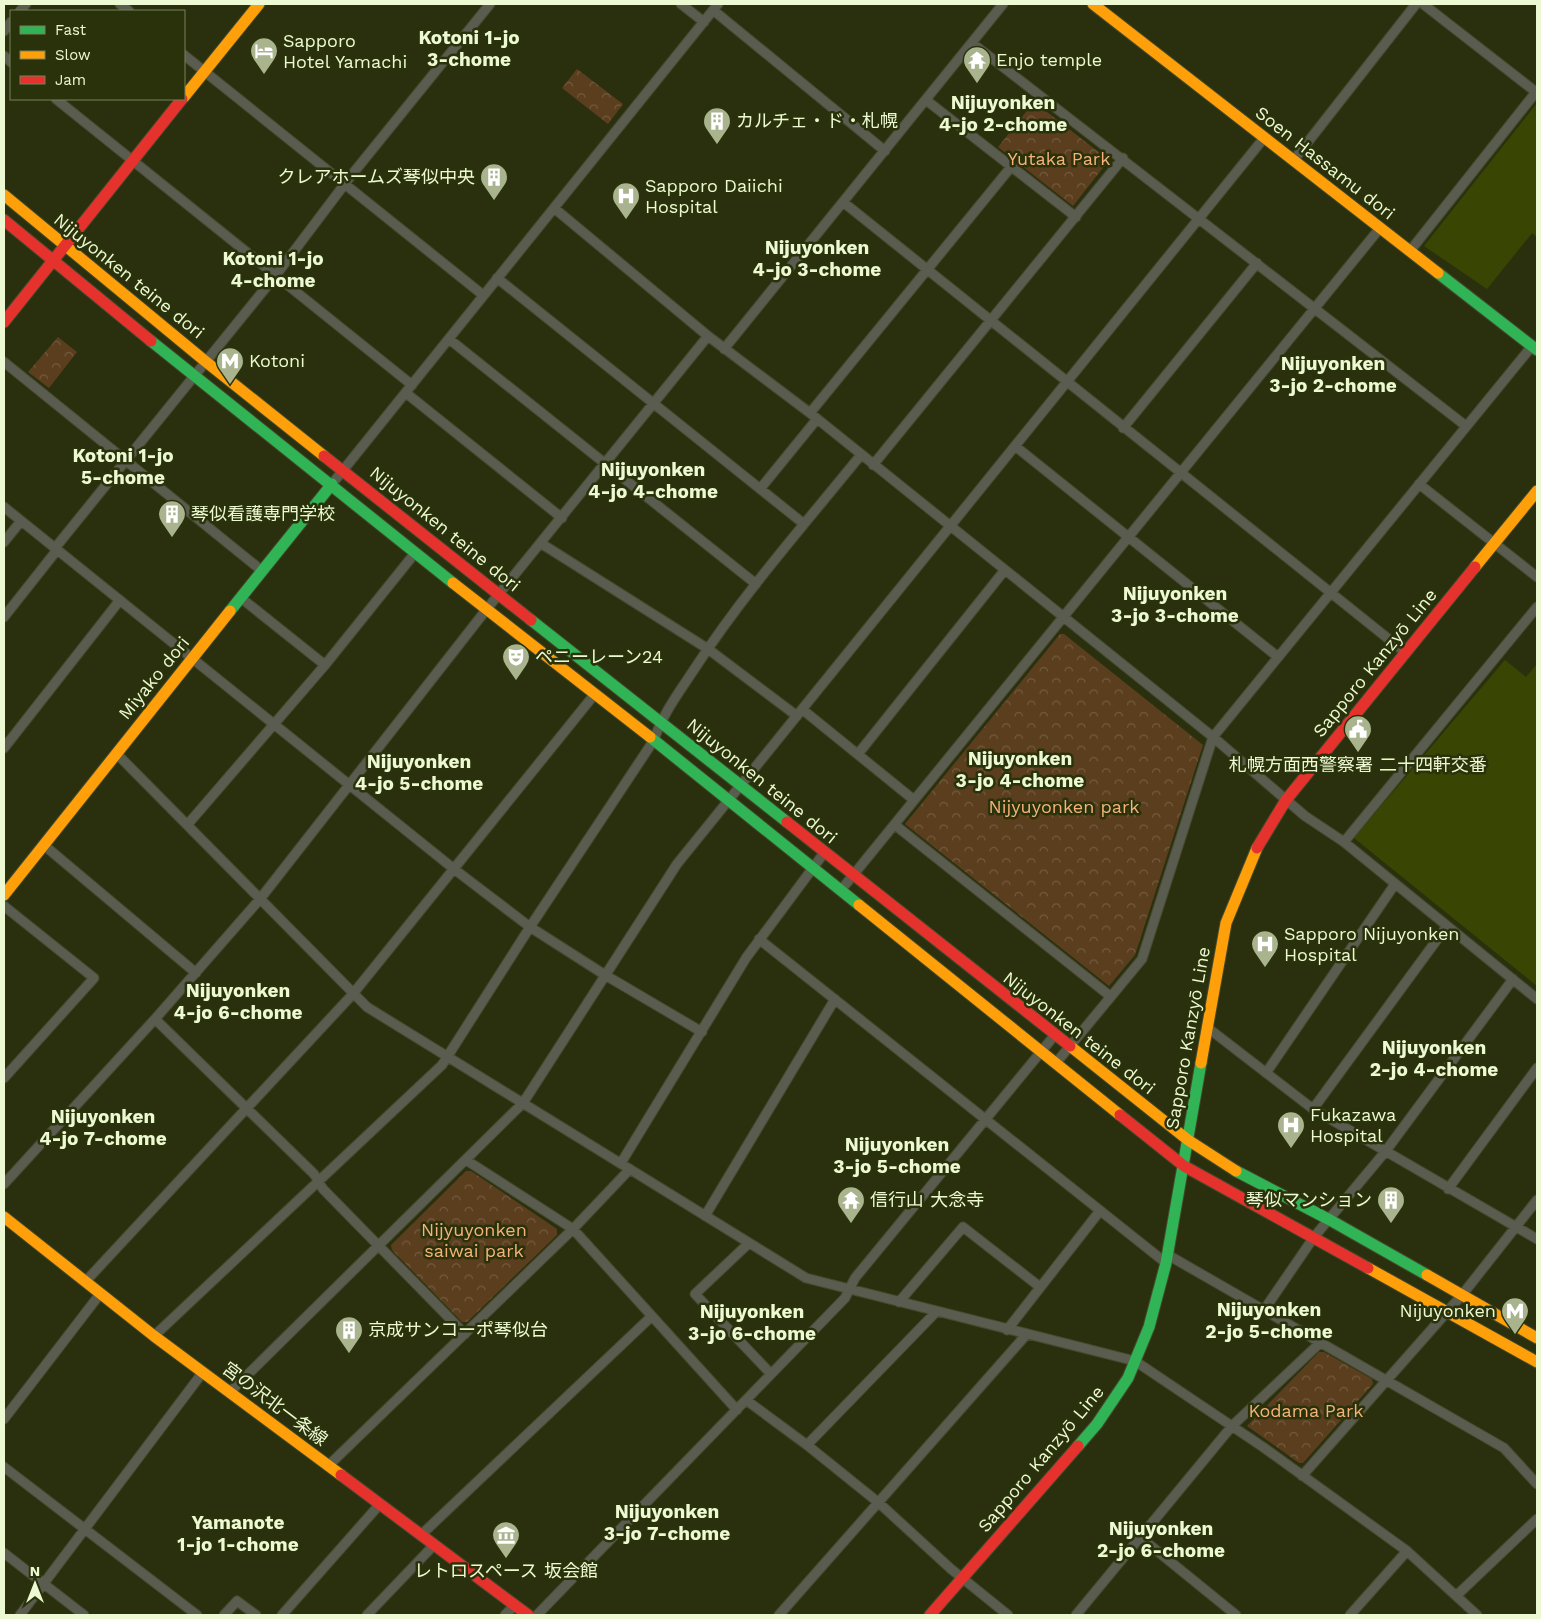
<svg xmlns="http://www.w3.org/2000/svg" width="1541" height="1619" viewBox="0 0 1541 1619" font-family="'Work Sans','Noto Sans JP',sans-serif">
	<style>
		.built { fill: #394603 }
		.park { fill: url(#park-crowns) }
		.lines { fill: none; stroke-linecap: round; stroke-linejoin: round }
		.street-casing { stroke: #444a2c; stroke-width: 11 }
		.fast-casing { stroke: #444a2c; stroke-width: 13 }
		.slow-casing { stroke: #444a2c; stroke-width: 13 }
		.jam-casing { stroke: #444a2c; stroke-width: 13 }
		.street { stroke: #595c4f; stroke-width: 9 }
		.fast { stroke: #30b455; stroke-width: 11 }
		.slow { stroke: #ff9f0a; stroke-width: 11 }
		.jam { stroke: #e5322d; stroke-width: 11 }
		.labels { text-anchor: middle; stroke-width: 5; stroke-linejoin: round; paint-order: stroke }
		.poi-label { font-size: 18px; fill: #edf9d3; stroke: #29320a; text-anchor: start }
		.park-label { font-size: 18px; fill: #f6b279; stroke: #29320a }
		.street-label { font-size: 18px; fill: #edf9d3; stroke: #29320a }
		.neighbourhood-label { font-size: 19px; font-weight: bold; fill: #edf9d3; stroke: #29320a }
	</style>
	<defs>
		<pattern id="park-crowns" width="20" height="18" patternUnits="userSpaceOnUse" patternTransform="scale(1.25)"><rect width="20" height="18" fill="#5b3e1e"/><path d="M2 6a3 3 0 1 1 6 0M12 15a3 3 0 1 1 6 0" fill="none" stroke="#735b3e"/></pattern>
	</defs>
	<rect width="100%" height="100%" fill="#2a300e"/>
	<path class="built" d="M1537,103V237L1532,233L1487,289L1424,246Z
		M1505,660L1526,677L1537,664V986L1354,838Z"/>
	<path class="park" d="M577,69L623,104L608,124L562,88Z
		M1034,102L1109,160L1073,206L998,147Z
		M58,337L77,352L49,388L28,372Z
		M1060,634H1064L1203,745L1135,955L1109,986L905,824Z
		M466,1171H471L557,1229V1235L467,1322H462L392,1250L391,1245Z
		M1319,1352H1324L1372,1379L1373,1384L1303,1463H1299L1247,1426Z"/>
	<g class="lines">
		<g class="street-casing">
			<path id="street" d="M120,4L129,11
				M681,4L704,22
				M713,10L885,151
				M20,11L26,4
				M4,31L11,22
				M972,43L1466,426
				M184,55L483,295
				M4,56L11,62
				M56,99L412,385
				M926,100L1076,217
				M1293,161L1416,4
				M843,202L1406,653
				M554,208L708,336L810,413L1213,737L1305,816L1344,842L1537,999
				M1410,251L1536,92L1423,4
				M497,278L804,524
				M449,339L756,584
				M724,349L1003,4
				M4,362L261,570
				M406,393L562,518
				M810,413L1011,167
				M1123,428L1257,263
				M1015,446L1278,657
				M873,465L1123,158
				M332,484L718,4
				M1419,484L1537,577
				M760,489L817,419
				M4,507L454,869L530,927L605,975L702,1032
				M4,542L21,521
				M542,544L708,649L797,716
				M55,548L276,275L350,177L490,4
				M241,598L325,665
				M4,617L57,550
				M803,710L914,800
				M4,748L120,600
				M116,753L367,1007L806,1278L1135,1361L1263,1447L1407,1551L1477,1615
				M858,754L1004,571
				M188,824L325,665L415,553
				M895,825L1110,996
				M1344,842L1537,607
				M45,846L196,973
				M841,890L1380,228
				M4,906L94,978L4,1078
				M759,939L1166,1263
				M155,1019L314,1174L323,1189L465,1334
				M1208,1028L1313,1109L1537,1239
				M1056,1063L1142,959L1213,737L1532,346
				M1266,1073L1395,884
				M1313,1109L1447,926
				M466,1160L573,1229L737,1410
				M621,1163L746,958L824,853
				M4,1184L155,1019L260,899L486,610L708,336
				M1448,1189L1537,1068
				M705,1216L835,999
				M749,1243L695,1294L771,1374
				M1168,1255L1504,1448L1537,1484
				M85,1282L352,995L594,695
				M899,1302L963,1227L1040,1287
				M1264,1310L1314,1237L1385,1152L1513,979
				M1007,1330L1099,1212
				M154,1336L442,1065L530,927L654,740C663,713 680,691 695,668C744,593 804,525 860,456
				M230,1392L523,1103L677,864L1264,138
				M746,1400L807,1445L879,1503L951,1569L1008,1615
				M4,1419L100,1294
				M807,1445L936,1312
				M329,1465L573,1229L630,1169
				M4,1467L197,1615
				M1302,1476L1462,1295L1537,1200
				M421,1535L652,1316
				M1140,1537L1236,1615
				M4,1553L84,1615
				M1456,1596L1537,1519
				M20,1615L203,1372
				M224,1615L237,1601L256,1615
				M282,1615L380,1504
				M367,1615L434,1545
				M505,1615L515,1605
				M537,1615L845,1298L855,1278L1054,1036
				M779,1615L1026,1335
				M1076,1615L1232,1426L1321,1342
				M1350,1615L1407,1551"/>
		</g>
		<g class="fast-casing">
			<path id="fast" d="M1438,273L1537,350
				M151,341L453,583
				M230,611L332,484
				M531,620L787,822
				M650,737L859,905
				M1236,1171L1330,1220L1427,1275
				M1078,1446L1097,1424L1128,1378L1149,1327L1166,1263L1201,1063"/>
		</g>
		<g class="slow-casing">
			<path id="slow" d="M1093,4L1438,273
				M184,97L259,4
				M4,195L205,361L324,456
				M1475,567L1537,491
				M453,583L650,737
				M4,895L230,611
				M859,905L1120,1115
				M1070,1046L1188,1140L1236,1171
				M1201,1063L1226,923L1257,848
				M4,1217L154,1336L341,1475
				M1368,1268L1537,1362
				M1427,1275L1537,1338"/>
		</g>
		<g class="jam-casing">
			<path id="jam" d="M4,220L151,341
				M4,322L182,99
				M324,456L531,620
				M787,822L1070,1046
				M1257,848L1286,800L1475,567
				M1120,1115L1184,1166L1368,1268
				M341,1475L528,1615
				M930,1615L1078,1446"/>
		</g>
		<use href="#street" class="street"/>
		<use href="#fast" class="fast"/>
		<use href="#slow" class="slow"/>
		<use href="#jam" class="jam"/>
	</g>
	<defs>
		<g id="hotel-pin" transform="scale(1.4375)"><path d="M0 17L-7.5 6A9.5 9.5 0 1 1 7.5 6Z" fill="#a9b38e" stroke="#29320a"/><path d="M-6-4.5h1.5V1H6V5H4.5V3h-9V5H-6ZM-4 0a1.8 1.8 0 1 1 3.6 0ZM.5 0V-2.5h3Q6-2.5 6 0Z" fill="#fff"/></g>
		<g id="temple-pin" transform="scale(1.4375)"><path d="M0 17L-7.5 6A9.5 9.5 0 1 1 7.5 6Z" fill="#a9b38e" stroke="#29320a"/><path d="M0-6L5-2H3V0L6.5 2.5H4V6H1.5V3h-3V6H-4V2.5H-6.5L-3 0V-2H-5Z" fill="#fff"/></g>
		<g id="building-pin" transform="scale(1.4375)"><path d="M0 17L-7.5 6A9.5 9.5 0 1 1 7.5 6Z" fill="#a9b38e" stroke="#29320a"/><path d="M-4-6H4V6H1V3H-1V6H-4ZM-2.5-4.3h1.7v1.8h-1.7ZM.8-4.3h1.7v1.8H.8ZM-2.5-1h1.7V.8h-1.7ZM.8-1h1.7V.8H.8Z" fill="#fff"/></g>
		<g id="hospital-pin" transform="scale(1.4375)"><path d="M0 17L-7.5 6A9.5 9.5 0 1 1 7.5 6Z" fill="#a9b38e" stroke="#29320a"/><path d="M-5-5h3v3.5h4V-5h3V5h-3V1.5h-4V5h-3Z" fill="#fff"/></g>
		<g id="metro-pin" transform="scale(1.4375)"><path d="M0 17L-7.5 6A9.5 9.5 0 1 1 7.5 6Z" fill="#a9b38e" stroke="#29320a"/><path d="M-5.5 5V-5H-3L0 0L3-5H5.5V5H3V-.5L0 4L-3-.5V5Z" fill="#fff"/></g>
		<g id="theatre-pin" transform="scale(1.4375)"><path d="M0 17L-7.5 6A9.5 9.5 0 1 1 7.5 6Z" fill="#a9b38e" stroke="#29320a"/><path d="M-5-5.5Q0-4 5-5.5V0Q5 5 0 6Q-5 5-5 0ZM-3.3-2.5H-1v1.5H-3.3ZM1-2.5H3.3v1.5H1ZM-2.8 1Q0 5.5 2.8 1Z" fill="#fff"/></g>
		<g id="civic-pin" transform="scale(1.4375)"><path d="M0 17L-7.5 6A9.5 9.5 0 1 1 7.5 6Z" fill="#a9b38e" stroke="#29320a"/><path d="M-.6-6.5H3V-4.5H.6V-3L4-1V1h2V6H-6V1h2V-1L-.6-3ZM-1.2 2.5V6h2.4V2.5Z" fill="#fff"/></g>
		<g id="museum-pin" transform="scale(1.4375)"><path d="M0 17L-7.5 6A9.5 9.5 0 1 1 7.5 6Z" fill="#a9b38e" stroke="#29320a"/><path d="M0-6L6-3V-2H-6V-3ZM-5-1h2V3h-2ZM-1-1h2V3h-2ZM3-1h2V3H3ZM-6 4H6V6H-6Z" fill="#fff"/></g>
	</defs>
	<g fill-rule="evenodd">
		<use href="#hotel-pin" x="264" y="51"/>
		<use href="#temple-pin" x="977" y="60"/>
		<use href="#building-pin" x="717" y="121"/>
		<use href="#building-pin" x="494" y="177"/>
		<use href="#hospital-pin" x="626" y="196"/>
		<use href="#metro-pin" x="230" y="361"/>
		<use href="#building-pin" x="172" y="514"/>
		<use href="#theatre-pin" x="516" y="657"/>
		<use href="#civic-pin" x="1358" y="729"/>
		<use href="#hospital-pin" x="1265" y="944"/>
		<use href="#hospital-pin" x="1291" y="1125"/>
		<use href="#temple-pin" x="851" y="1200"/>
		<use href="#building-pin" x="1391" y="1200"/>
		<use href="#metro-pin" x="1515" y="1311"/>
		<use href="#building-pin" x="349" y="1330"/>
		<use href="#museum-pin" x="506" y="1535"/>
	</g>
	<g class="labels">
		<g class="poi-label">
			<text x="283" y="47">Sapporo<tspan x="283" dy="21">Hotel Yamachi</tspan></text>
			<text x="996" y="66">Enjo temple</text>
			<text x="736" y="127">カルチェ・ド・札幌</text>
			<text x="475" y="183" text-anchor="end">クレアホームズ琴似中央</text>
			<text x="645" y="192">Sapporo Daiichi<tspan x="645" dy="21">Hospital</tspan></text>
			<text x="249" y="367">Kotoni</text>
			<text x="191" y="520">琴似看護専門学校</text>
			<text x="535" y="663">ペニーレーン24</text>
			<text x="1358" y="771" text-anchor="middle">札幌方面西警察署 二十四軒交番</text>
			<text x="1284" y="940">Sapporo Nijuyonken<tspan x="1284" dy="21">Hospital</tspan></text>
			<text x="1310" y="1121">Fukazawa<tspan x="1310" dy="21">Hospital</tspan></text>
			<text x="870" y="1206">信行山 大念寺</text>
			<text x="1372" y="1206" text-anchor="end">琴似マンション</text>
			<text x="1496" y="1317" text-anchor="end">Nijuyonken</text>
			<text x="368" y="1336">京成サンコーポ琴似台</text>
			<text x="506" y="1577" text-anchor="middle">レトロスペース 坂会館</text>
		</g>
		<g class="park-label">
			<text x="1059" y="165">Yutaka Park</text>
			<text x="1064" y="813">Nijyuyonken park</text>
			<text x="474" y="1236">Nijyuyonken<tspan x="474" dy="21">saiwai park</tspan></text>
			<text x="1306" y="1417">Kodama Park</text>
		</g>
		<g class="street-label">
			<text transform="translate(1325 163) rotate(38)" y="6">Soen Hassamu dori</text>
			<text transform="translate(129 276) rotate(39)" y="6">Nijuyonken teine dori</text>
			<text transform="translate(445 529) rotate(39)" y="6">Nijuyonken teine dori</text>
			<text transform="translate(1375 663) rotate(-51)" y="6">Sapporo Kanzyō Line</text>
			<text transform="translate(154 678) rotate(-51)" y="6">Miyako dori</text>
			<text transform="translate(762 781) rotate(39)" y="6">Nijuyonken teine dori</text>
			<text transform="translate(1079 1033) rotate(38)" y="6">Nijuyonken teine dori</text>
			<text transform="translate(1188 1038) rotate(-80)" y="6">Sapporo Kanzyō Line</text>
			<text transform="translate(275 1404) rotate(37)" y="6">宮の沢北一条線</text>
			<text transform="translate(1041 1459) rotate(-50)" y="6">Sapporo Kanzyō Line</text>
		</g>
		<g class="neighbourhood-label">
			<text x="469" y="44">Kotoni 1-jo<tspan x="469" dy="22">3-chome</tspan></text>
			<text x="1003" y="109">Nijuyonken<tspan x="1003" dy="22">4-jo 2-chome</tspan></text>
			<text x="817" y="254">Nijuyonken<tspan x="817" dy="22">4-jo 3-chome</tspan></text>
			<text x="273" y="265">Kotoni 1-jo<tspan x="273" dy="22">4-chome</tspan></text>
			<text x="1333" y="370">Nijuyonken<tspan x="1333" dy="22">3-jo 2-chome</tspan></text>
			<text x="123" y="462">Kotoni 1-jo<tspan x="123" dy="22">5-chome</tspan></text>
			<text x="653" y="476">Nijuyonken<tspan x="653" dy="22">4-jo 4-chome</tspan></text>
			<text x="1175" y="600">Nijuyonken<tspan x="1175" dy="22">3-jo 3-chome</tspan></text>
			<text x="1020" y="765">Nijuyonken<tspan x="1020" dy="22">3-jo 4-chome</tspan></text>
			<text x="419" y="768">Nijuyonken<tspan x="419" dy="22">4-jo 5-chome</tspan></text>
			<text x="238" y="997">Nijuyonken<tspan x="238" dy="22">4-jo 6-chome</tspan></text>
			<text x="1434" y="1054">Nijuyonken<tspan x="1434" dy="22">2-jo 4-chome</tspan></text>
			<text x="103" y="1123">Nijuyonken<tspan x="103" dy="22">4-jo 7-chome</tspan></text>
			<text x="897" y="1151">Nijuyonken<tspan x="897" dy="22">3-jo 5-chome</tspan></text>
			<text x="1269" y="1316">Nijuyonken<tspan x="1269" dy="22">2-jo 5-chome</tspan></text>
			<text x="752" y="1318">Nijuyonken<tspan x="752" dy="22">3-jo 6-chome</tspan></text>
			<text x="667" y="1518">Nijuyonken<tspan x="667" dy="22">3-jo 7-chome</tspan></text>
			<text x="238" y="1529">Yamanote<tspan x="238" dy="22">1-jo 1-chome</tspan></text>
			<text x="1161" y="1535">Nijuyonken<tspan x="1161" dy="22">2-jo 6-chome</tspan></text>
		</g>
	</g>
	<rect width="1541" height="1619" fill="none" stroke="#edf9d3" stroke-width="10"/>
	<rect x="10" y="10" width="175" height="90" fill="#29320a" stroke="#77825a"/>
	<rect x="20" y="26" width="25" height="8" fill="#30b455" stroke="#77825a"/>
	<text x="55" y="35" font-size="15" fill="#edf9d3">Fast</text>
	<rect x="20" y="51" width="25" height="8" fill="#ff9f0a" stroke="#77825a"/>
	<text x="55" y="60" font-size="15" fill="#edf9d3">Slow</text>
	<rect x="20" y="76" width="25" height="8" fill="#e5322d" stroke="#77825a"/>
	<text x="55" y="85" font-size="15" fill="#edf9d3">Jam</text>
	<g transform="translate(35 1584)" stroke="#29320a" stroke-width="4" paint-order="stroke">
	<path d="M0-4L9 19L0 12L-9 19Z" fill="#edf9d3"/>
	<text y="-8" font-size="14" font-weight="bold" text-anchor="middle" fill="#edf9d3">N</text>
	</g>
</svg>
